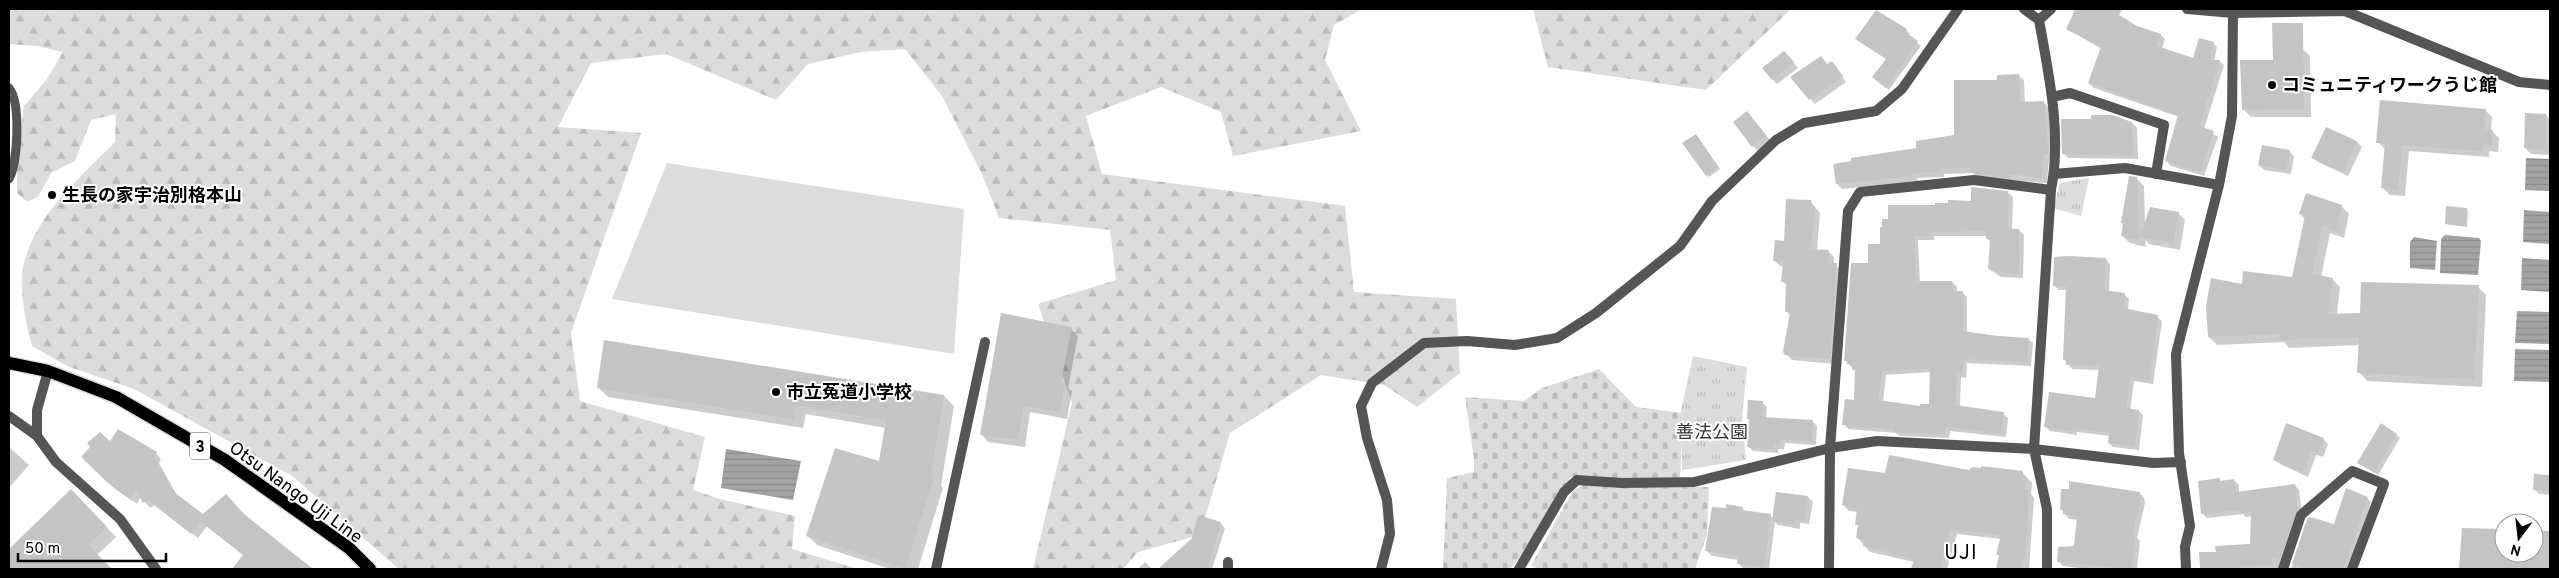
<svg xmlns="http://www.w3.org/2000/svg" width="2559" height="578" viewBox="0 0 2559 578" font-family="Overpass,'Noto Sans JP',sans-serif">
	<style>
		.forest { fill: url(#forest-firs) }
		.cemetery { fill: url(#cemetery-stones) }
		.park { fill: url(#park-tufts) }
		.pitch { fill: #dcdcdc }
		.water { fill: url(#water-rules) }
		.shadow { fill: #0003; fill-rule: evenodd }
		.building { fill: #c4c4c4; fill-rule: evenodd }
		.lines { fill: none; stroke-linecap: round; stroke-linejoin: round }
		.primary-casing { stroke: #dbdbdb; stroke-width: 15 }
		.service { stroke: #555; stroke-width: 9 }
		.minor { stroke: #555; stroke-width: 10 }
		.primary { stroke: #000; stroke-width: 12 }
		.poi-dot { fill: #000; stroke: #fff; stroke-width: 2 }
		.labels { text-anchor: middle; stroke-width: 4; stroke-linejoin: round; paint-order: stroke }
		.shield { fill: #fff; stroke: #4c4c4c; stroke-width: 1 }
		.shield-label { font-size: 16px; font-weight: bold; fill: #000 }
		.poi-label { font-size: 18px; font-weight: bold; fill: #000; stroke: #fff; text-anchor: start }
		.park-label { font-size: 18px; fill: #333; stroke: #fff }
		.street-label { font-size: 18px; fill: #000; stroke: #fff }
		.quarter-label { font-size: 20px; letter-spacing: 1px; fill: #000; stroke: #fff }
	</style>
	<defs>
		<pattern id="forest-firs" width="22" height="20" patternUnits="userSpaceOnUse" patternTransform="scale(1.25)"><rect width="22" height="20" fill="#dcdcdc"/><path d="M5 1l3.5 6h-7zM16 11l3.5 6h-7z" fill="#bbb"/></pattern>
		<pattern id="cemetery-stones" width="16" height="16" patternUnits="userSpaceOnUse" patternTransform="scale(1.25)"><rect width="16" height="16" fill="#dcdcdc"/><path d="M2 7V4a2 2 0 0 1 4 0v3zM10 15v-3a2 2 0 0 1 4 0v3z" fill="#bbb"/></pattern>
		<pattern id="park-tufts" width="24" height="20" patternUnits="userSpaceOnUse" patternTransform="scale(1.25)"><rect width="24" height="20" fill="#dcdcdc"/><path d="M3 7l-1-3M5 7V3M7 7l1-3M15 17l-1-3M17 17v-4M19 17l1-3" fill="none" stroke="#bbb"/></pattern>
		<pattern id="water-rules" width="6" height="5" patternUnits="userSpaceOnUse" patternTransform="scale(1.25)"><rect width="6" height="5" fill="#a3a3a3"/><path d="M0 2.5h6" fill="none" stroke="#8b8b8b"/></pattern>
	</defs>
	<rect width="100%" height="100%" fill="#fff"/>
	<path class="forest" d="M9,9H1362L1334,25L1325,60L1361,131L1233,156L1221,112L1161,87L1086,116L1102,174L1345,206L1354,292L1456,299L1460,373L1417,407L1384,385L1321,375L1230,433L1200,535L1138,552L1123,569H1033L1072,403L1038,304L1116,280L1110,230L999,218L982,174L942,96L905,49L861,52L808,64L776,100L666,54L591,63L558,127L641,133L571,333L580,401L705,437L693,490L720,499L795,516L792,549L858,569H399L292,476L134,389L67,366L32,346C26,324 18,286 24,263C36,214 81,177 115,142L116,114L91,120L75,161L51,173L38,197L27,202L17,193V160L24,106L47,79L63,52L37,46L9,44Z
		M1533,9H1791L1706,90L1548,67Z"/>
	<path class="cemetery" d="M1599,369L1636,407L1683,413L1680,477L1622,479L1582,475L1571,477L1519,559L1510,569H1443L1447,478L1474,472V459L1465,397L1524,401L1542,388Z
		M1583,484L1709,487L1707,535L1695,569H1539L1531,566L1572,492Z"/>
	<path class="park" d="M2089,178L2081,216L2053,208L2060,183Z
		M1693,356L1747,367L1742,419L1746,460L1682,470L1681,410Z"/>
	<path class="pitch" d="M667,163L964,209L954,354L612,299Z"/>
	<path class="water" d="M2526,158L2550,159V191L2525,190Z
		M2524,210L2550,212V244L2523,242Z
		M2445,235L2479,238L2481,241L2478,275L2440,273L2441,239Z
		M2414,237L2437,241L2435,270L2410,268V242Z
		M2522,258L2550,260V292L2521,290Z
		M2517,311L2550,312V344L2515,343Z
		M2515,349L2550,350V382L2514,381Z
		M726,449L801,461L793,500L721,488Z"/>
	<path class="shadow" d="M2075,9H2093L2161,35L2165,39L2162,49L2194,59L2213,43L2217,47L2214,61H2219L2224,65L2204,129L2218,137L2204,176L2171,166L2166,161L2179,117L2094,88L2089,83L2102,49L2067,29Z
		M1877,12L1906,30L1910,34L1908,35L1921,46L1889,90L1877,81L1887,60Z
		M2302,48L2310,56L2311,117H2251L2243,109L2275,62Z
		M1789,57L1798,68L1777,84L1772,79Z
		M1821,57L1828,65L1836,67L1846,82L1815,104L1792,77Z
		M2018,75L2024,80L2025,103L2043,102L2049,108V123L2052,126L2053,159H2049L2047,183L1978,178L1973,173L1944,174V177L1917,178L1918,181L1842,189L1837,184L1917,149L1955,136L1998,82Z
		M2485,110L2492,117L2491,130L2499,138L2498,152L2489,151V157L2409,151L2405,196L2390,195L2383,188L2385,149L2378,142Z
		M1747,113L1770,140L1758,151L1753,146Z
		M2546,115L2550,120V155L2531,154L2525,148Z
		M2132,123L2137,128L2138,159L2068,158L2063,153Z
		M2326,128L2357,142L2362,147L2348,176L2318,162L2313,157Z
		M1698,137L1720,169L1709,177L1707,175Z
		M2289,151L2294,156L2291,174L2264,170L2259,165Z
		M2136,178L2144,186L2145,224L2178,213L2185,220L2180,250L2149,244L2145,240L2146,247L2130,243L2122,236L2124,225L2122,223Z
		M2008,193L2013,197L2012,230H2019L2024,235L2023,278L2001,277L1989,269L1992,242L1987,236H1934V240H1918L1920,282H1952L1957,287V292H1962L1967,297V333L2029,339L2033,343L2031,366L1967,363L1966,378L1961,377L1960,407L2003,414L2008,418L2006,437L1950,431L1949,438L1900,436L1896,433L1848,429L1844,424L1855,401L1856,372L1845,360L1869,265L1882,245L1936,206L1972,202ZM1931,372L1930,405L1922,407L1883,402L1886,375Z
		M1811,202L1820,213L1817,250L1829,252L1834,257V265L1842,270L1835,364L1792,360L1786,354L1791,316L1787,312L1788,286L1782,281L1784,266H1780L1774,260Z
		M2341,206L2349,214L2344,238L2330,233L2321,277L2332,279L2340,287L2337,315L2361,314L2478,287L2486,295L2482,387L2367,381L2359,372L2360,345L2289,348L2284,342L2217,345L2209,337L2243,285L2293,279L2305,219L2300,214Z
		M2466,209L2468,211L2467,227L2446,224Z
		M2106,259L2110,264L2109,292L2125,295L2129,299L2128,310L2157,317L2162,321L2153,384L2134,381L2130,410L2139,411L2143,415L2139,450L2113,447L2109,443L2110,436L2077,432V435L2050,431L2046,427L2096,399L2099,370L2072,369L2064,359L2067,290H2059L2054,285Z
		M1071,329L1078,336L1068,388L1072,391L1067,419L1030,412L1025,447L988,442L981,434Z
		M606,341L944,396L954,406L941,486L943,488L918,569H890L817,545L807,535L880,463L886,428L806,414L803,428L608,397L598,387Z
		M1762,402L1767,407L1766,419L1813,422L1817,426L1816,445L1785,443L1784,449H1778V453L1753,451L1748,446L1750,421L1748,418Z
		M2396,435L2400,438L2378,475L2359,463Z
		M2323,439L2328,444L2323,457L2316,455L2308,477L2280,464L2275,459Z
		M111,443L156,453L161,459L159,463L178,497L203,516L245,517L310,569H234L245,556L207,526L198,538L155,505L150,508L141,497L137,504L115,489L82,457Z
		M9,447L29,465L9,488Z
		M1969,471L2022,472L2032,483L2031,494L2034,498L2029,569H1997L2001,539L1957,534L1947,569H1912L1914,562L1870,552L1858,538V512L1849,511L1843,505L1886,475Z
		M2535,475L2550,476V495L2539,494L2534,489Z
		M2234,480L2239,485V492L2295,485L2299,490L2302,514L2282,569H2201V553H2217L2251,545L2252,516L2246,517L2243,514L2207,518L2202,513Z
		M71,491L116,537L97,555L111,569H9V551Z
		M2140,493L2144,498L2145,503L2137,538L2140,541L2137,569H2085L2063,566L2058,561L2076,547L2078,520L2069,519L2061,509Z
		M1808,497L1813,502L1809,524L1800,523V529L1778,525L1775,522L1769,569L1743,568L1738,563L1739,560L1712,556L1707,551L1727,510L1742,508L1746,512L1770,515L1773,518Z
		M2366,497L2371,502L2351,569H2291L2308,520L2334,526Z
		M1220,523L1225,528L1212,569H1160L1193,539Z
		M2463,529L2504,530V553H2534V532H2550V569H2461Z
		M1145,562L1152,569H1138Z"/>
	<path class="building" d="M2076,9H2123L2119,15L2137,26L2161,34L2157,46L2193,58L2199,38L2214,42L2209,60H2220L2199,126L2214,131L2200,172L2165,161L2178,115L2088,83L2101,47L2066,29Z
		M1876,10L1907,29L1905,32L1918,41L1886,88L1872,77L1886,59L1855,39Z
		M2272,23H2303L2304,109L2242,110L2240,60H2273Z
		M1784,51L1794,62L1772,80L1762,68Z
		M1821,56L1827,64L1832,61L1843,76L1809,100L1790,77Z
		M2019,74L2020,102L2044,101L2048,148V154H2044L2042,178L2009,174V178L1971,173V168L1939,169V172L1912,173L1913,176L1836,184L1833,164L1851,161V158L1916,148V141L1954,135V80H1997V75Z
		M2380,100L2486,109L2484,129L2493,130L2492,145L2483,144L2482,151L2402,145L2398,190L2381,188L2385,143H2376Z
		M1747,111L1766,135L1752,147L1733,122Z
		M2525,113L2546,114L2545,149L2524,148Z
		M2091,115H2112L2132,122L2133,155L2062,154L2061,119H2091Z
		M2326,127L2357,141L2343,172L2311,158Z
		M1696,134L1718,167L1706,176L1682,143Z
		M2262,145L2290,150L2286,170L2258,165Z
		M2129,176L2137,177L2139,240L2121,236L2123,223H2121Z
		M1971,187L2008,191V229H2019V274L1995,272V270L1988,269L1990,241L1986,238V231L1930,232V236H1914L1916,281H1952L1953,291H1963V331L1997,336L2029,338L2027,362L1963,359L1962,374L1957,373L1955,405L2004,412L2001,433L1945,427V434L1894,432V429L1842,425L1845,399L1854,400L1855,370H1852L1853,365L1847,364V361H1844L1851,263H1868V244H1880V227H1882V219H1888V205H1935V203H1948V200L1971,201ZM1930,368L1929,404H1920V406L1878,400L1882,371Z
		M2306,193L2342,205L2336,230L2322,226L2312,274L2333,278L2328,314L2360,313L2361,282L2479,285L2474,379L2357,373L2359,337L2280,340V334L2208,337L2206,306L2211,278L2242,284L2243,271L2292,277L2305,216L2299,214Z
		M1786,199L1811,200L1812,206H1815L1811,249L1829,250L1828,263H1837L1830,359L1785,355L1783,352L1790,312H1785L1786,282H1781L1783,262L1773,261L1775,240L1784,241Z
		M2446,206L2467,208L2465,226L2445,224Z
		M2150,207L2179,212L2173,243L2140,237Z
		M2068,256L2106,258L2104,290L2125,293L2123,308L2158,315L2149,380L2130,377L2126,408L2139,410L2135,446L2108,443L2109,433L2073,428L2072,431L2044,427L2049,392L2095,398L2099,366L2066,365V360H2063L2066,286H2053L2054,257Z
		M1001,313L1072,327L1061,382L1065,383L1060,412L1024,406L1018,440L980,435Z
		M604,340L944,395L931,477L934,478L905,569L806,536L835,448L879,461L886,420L796,405L794,419L597,388Z
		M1748,400L1763,401L1762,417L1813,420L1812,441L1781,439L1780,445H1774V449L1747,447L1749,419H1747Z
		M2286,423L2324,438L2318,453L2311,451L2303,473L2273,460Z
		M2381,423L2397,434L2374,472L2357,463Z
		M118,429L157,452L154,457L174,492L203,514L226,494L244,514L313,569H232L243,555L201,522L191,534L148,500L143,503L136,491L130,499L108,483L81,457L90,447L87,443L100,432L110,441Z
		M1889,455L1969,470L1972,467L1981,468V466L2023,471V475L2026,476L2025,490L2029,491L2025,560L2022,559L2020,569H1996L1999,555H1996L2001,535L1951,529L1940,569H1911L1914,559L1863,546L1864,540L1856,538L1858,525H1855L1857,508L1842,505L1848,468L1885,473Z
		M2534,474L2550,475V491L2533,490Z
		M2220,478V481L2234,479L2236,492L2295,484L2298,509L2279,560L2272,557L2273,565L2241,566V569H2200L2199,552H2216L2215,546L2250,544L2251,512L2241,513L2240,510L2201,514L2198,481Z
		M2069,481L2140,492L2139,497H2141L2132,535H2135L2132,569L2057,562L2058,547L2074,546L2077,516L2063,514V510H2060L2061,489H2069Z
		M2346,488L2368,497L2344,569H2308L2292,564L2307,519L2310,517L2334,524Z
		M71,489L107,527L88,545L112,569H9V549Z
		M1776,492L1808,496L1804,520L1796,519L1795,524L1772,521Z
		M1726,504L1743,507L1742,510L1771,514L1764,567L1737,564L1738,556L1705,551L1712,507L1726,508Z
		M1198,515L1221,522L1207,569H1158L1192,538Z
		M2462,528L2504,529V553H2534V530L2550,531V569H2459Z"/>
	<g class="lines">
		<g class="primary-casing">
			<path id="primary" d="M9,363L48,371L116,397L225,460L349,548L370,569"/>
		</g>
		<path class="service" d="M9,88C21,103 18,162 9,179"/>
		<path class="minor" d="M2024,9L2039,20
			M2187,9L2233,13L2345,11L2519,82L2550,85
			M2052,97L2070,93L2164,125L2156,174
			M2054,174L2125,168L2219,185
			M48,371L37,410V436L56,462L120,519L156,569
			M9,416L37,436
			M936,569L985,342
			M1228,569V562
			M1381,569L1390,534L1387,500L1367,438L1361,406L1372,383L1424,343L1467,341L1515,345L1557,338L1596,313L1680,246L1712,201L1776,140L1804,123L1876,111L1902,89L1958,9
			M1519,569L1564,492L1577,480L1622,483L1694,482L1830,448L1877,441L2034,449L2153,463L2181,462
			M1829,569L1830,448L1848,211L1860,192L1974,180L2051,190
			M2047,569V509L2034,449L2051,190C2062,134 2049,76 2039,20L2051,9
			M2186,569L2185,547L2190,526L2179,453L2176,354L2219,185L2232,116L2233,13
			M2283,569L2301,515L2352,471L2384,484L2352,569"/>
		<use href="#primary" class="primary"/>
	</g>
	<g class="poi-dot">
		<circle cx="2272" cy="85" r="5"/>
		<circle cx="52" cy="195" r="5"/>
		<circle cx="776" cy="392" r="5"/>
	</g>
	<g class="labels">
		<rect class="shield" x="190" y="432.5" width="20" height="27" rx="4"/>
		<g class="shield-label">
			<text x="200" y="452">3</text>
		</g>
		<g class="poi-label">
			<text x="2282" y="91">コミュニティワークうじ館</text>
			<text x="62" y="201">生長の家宇治別格本山</text>
			<text x="786" y="398">市立菟道小学校</text>
		</g>
		<g class="park-label">
			<text x="1712" y="438">善法公園</text>
		</g>
		<g class="street-label">
			<text transform="translate(296 492) rotate(36)" y="6">Otsu Nango Uji Line</text>
		</g>
		<g class="quarter-label">
			<text x="1961" y="559">UJI</text>
		</g>
	</g>
	<rect width="2559" height="578" fill="none" stroke="#000000" stroke-width="20"/>
	<g transform="translate(2519 538) rotate(195)"><circle r="24" fill="#ffffff" stroke="#999999"/>
	<path d="M0-4L9 19L0 12L-9 19Z" fill="#000000"/>
	<text y="-8" font-size="14" font-weight="bold" text-anchor="middle" fill="#000000">N</text>
	</g>
	<path d="M18 553v8h148v-8" fill="none" stroke="#000000" stroke-width="2.5"/>
	<text x="25" y="553" font-size="15" fill="#000000" stroke="#ffffff" stroke-width="4" paint-order="stroke">50 m</text>
</svg>
